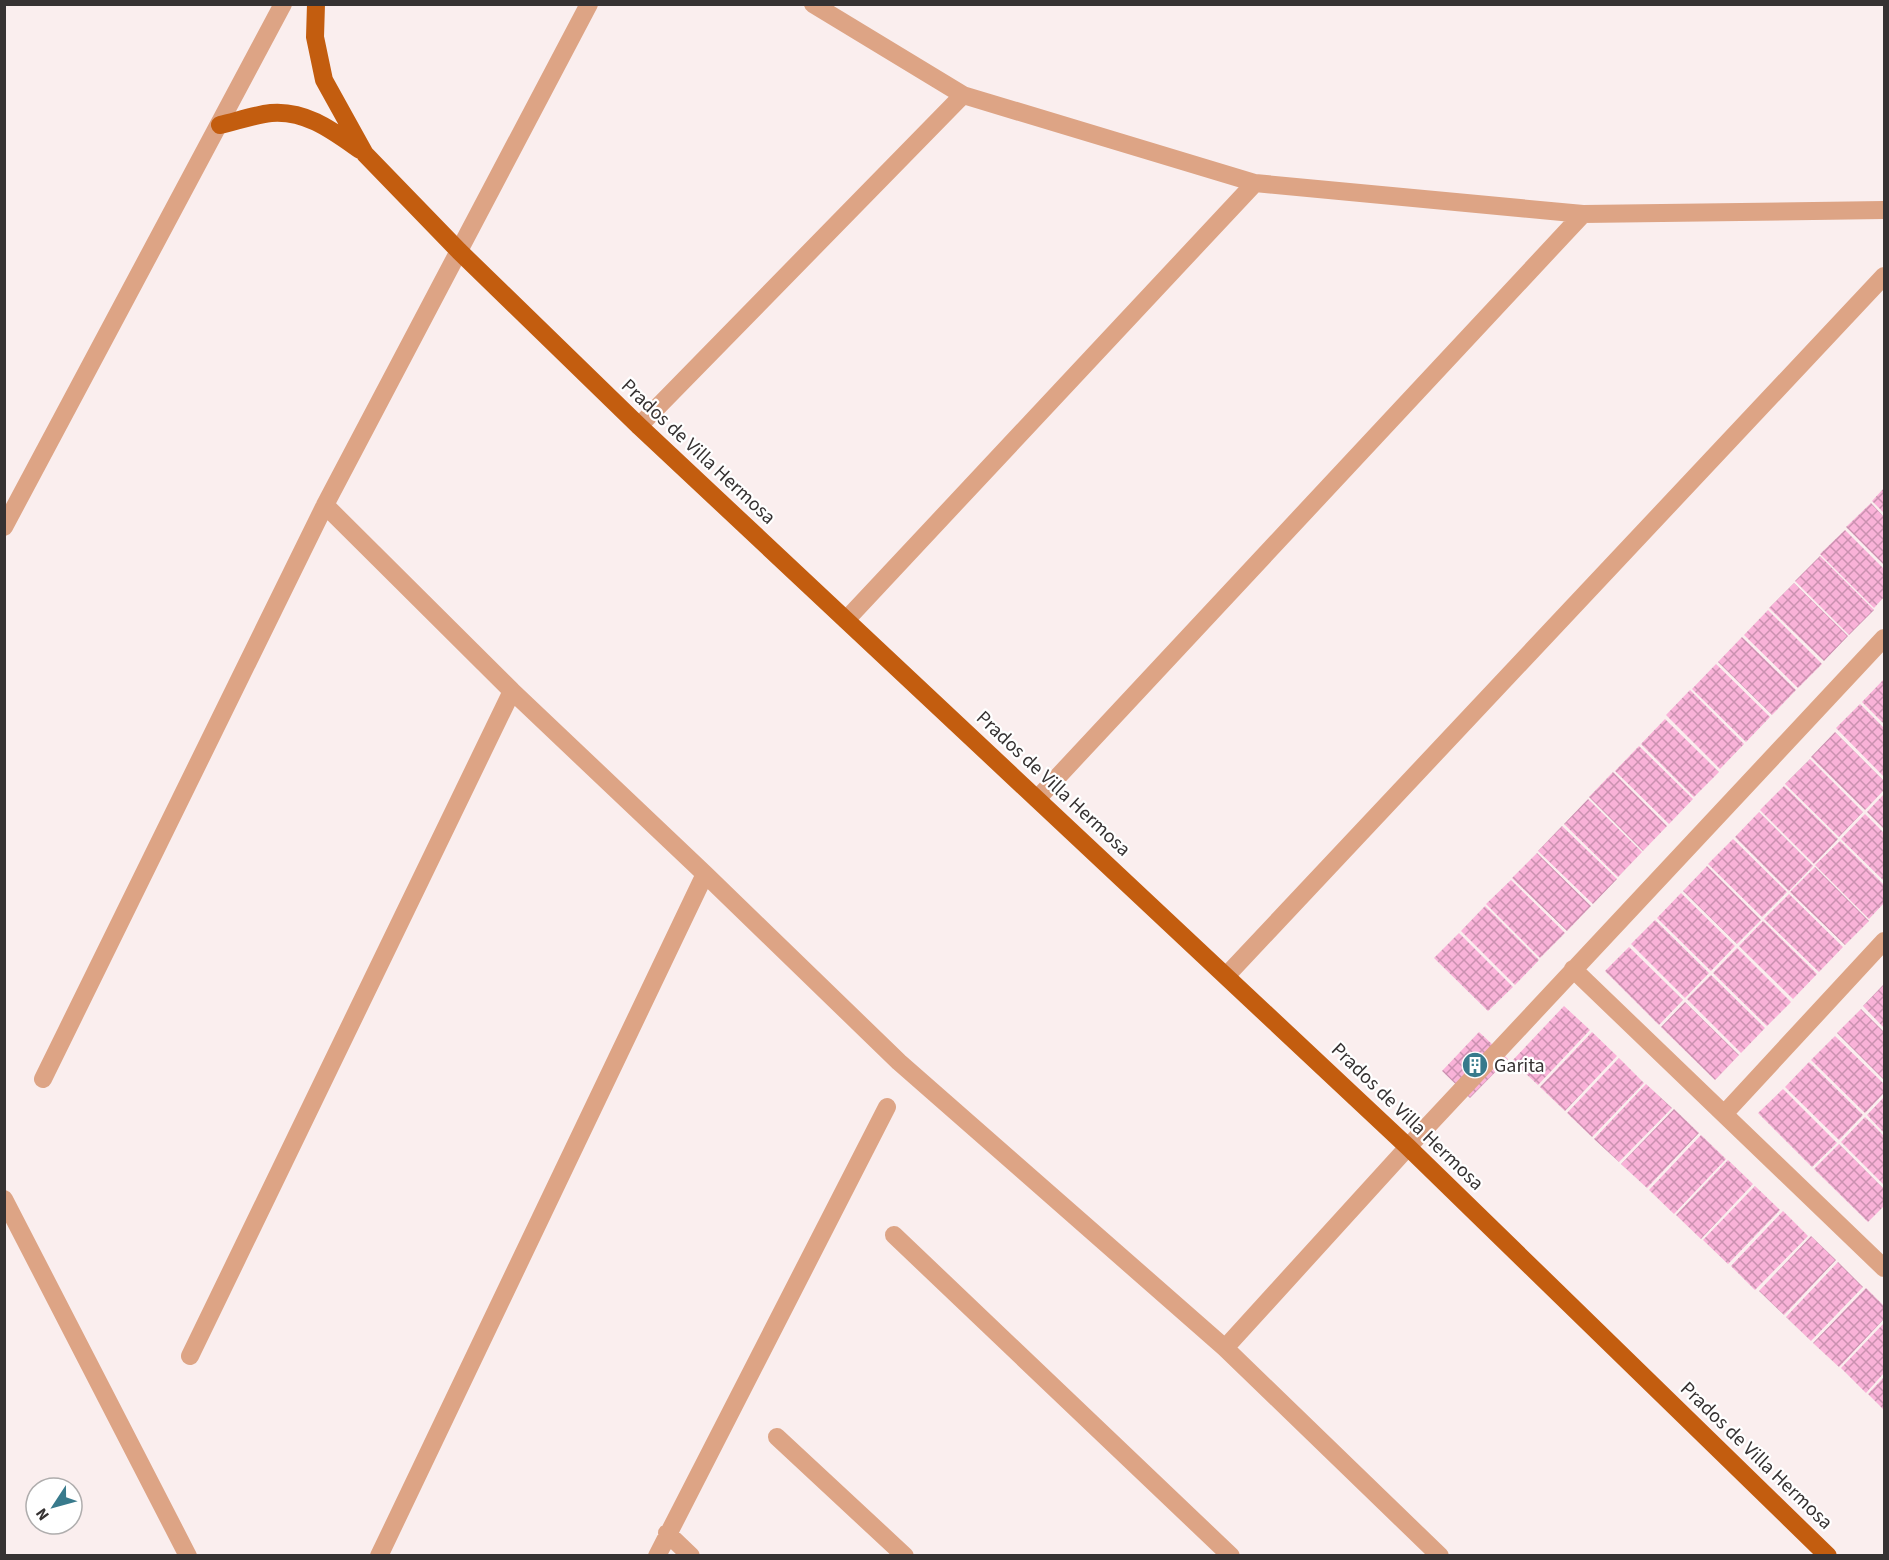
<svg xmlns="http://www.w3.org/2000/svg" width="1889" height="1560" viewBox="0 0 1889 1560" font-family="'Source Sans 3',sans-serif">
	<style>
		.building { fill: url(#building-cross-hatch) }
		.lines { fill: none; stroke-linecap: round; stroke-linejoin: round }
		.minor { stroke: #dda485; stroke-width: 18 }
		.major { stroke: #c35d0f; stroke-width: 18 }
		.labels { text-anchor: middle; stroke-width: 4.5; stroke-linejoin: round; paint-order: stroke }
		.street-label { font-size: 20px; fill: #363232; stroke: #fff }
		.poi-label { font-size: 20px; fill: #363232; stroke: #fff; text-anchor: start }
	</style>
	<defs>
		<pattern id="building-cross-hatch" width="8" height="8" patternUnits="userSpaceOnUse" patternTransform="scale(1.5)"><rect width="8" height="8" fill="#f9b2d8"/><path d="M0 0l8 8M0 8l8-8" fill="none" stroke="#ca91b0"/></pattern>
	</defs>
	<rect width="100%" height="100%" fill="#faeeee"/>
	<path class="building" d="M1884,488V513L1872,501Z
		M1871,503L1884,517V565L1846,527Z
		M1845,530L1884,569V597L1874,608L1820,554Z
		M1820,556L1874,610L1849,635L1795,581Z
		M1794,583L1848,636L1824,661L1769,608Z
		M1768,610L1822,664L1798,688L1744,635Z
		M1742,637L1796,690L1772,715L1718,662Z
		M1716,664L1770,717L1746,742L1692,689Z
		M1884,679V724L1862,702Z
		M1690,690L1744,744L1720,769L1666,715Z
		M1860,704L1884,728V777L1836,728Z
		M1665,719L1719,772L1694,797L1641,744Z
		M1835,732L1884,781V790L1865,810L1811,757Z
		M1639,746L1693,799L1669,824L1615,771Z
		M1810,759L1863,812L1839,837L1785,784Z
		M1613,772L1667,826L1643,851L1589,797Z
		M1784,786L1838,839L1814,864L1760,810Z
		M1884,794V829L1867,812Z
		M1588,799L1642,852L1618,877L1564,824Z
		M1759,812L1813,866L1789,891L1735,837Z
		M1865,814L1884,833V881L1841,839Z
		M1562,826L1617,879L1593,904L1538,851Z
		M1733,839L1787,892L1762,917L1708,864Z
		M1840,841L1884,885V903L1869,919L1815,865Z
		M1537,853L1591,906L1567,931L1512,878Z
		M1707,866L1761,920L1737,944L1683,891Z
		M1815,867L1869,921L1845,945L1790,892Z
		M1511,880L1565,933L1540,958L1486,904Z
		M1681,893L1735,946L1711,971L1657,918Z
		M1789,894L1843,947L1819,972L1764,919Z
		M1485,906L1539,960L1515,985L1461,931Z
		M1655,920L1709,973L1685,998L1631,944Z
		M1763,921L1817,974L1793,999L1739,946Z
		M1459,933L1513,987L1488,1011L1434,958Z
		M1629,947L1683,1000L1659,1025L1605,971Z
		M1737,948L1791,1002L1767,1026L1713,973Z
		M1711,975L1765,1028L1741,1053L1687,999Z
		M1884,984V1028L1863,1006Z
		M1685,1002L1739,1055L1715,1080L1661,1027Z
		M1564,1006L1590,1030L1538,1085L1512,1061Z
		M1861,1009L1884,1032V1080L1837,1033Z
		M1479,1032L1508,1059L1470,1098L1442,1071Z
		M1592,1032L1617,1056L1565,1111L1540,1087Z
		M1835,1036L1884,1084V1093L1865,1113L1811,1060Z
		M1619,1058L1644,1083L1592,1137L1567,1113Z
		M1809,1062L1863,1115L1839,1140L1785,1087Z
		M1646,1084L1672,1108L1619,1162L1594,1139Z
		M1783,1089L1837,1143L1812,1167L1758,1113Z
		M1884,1097V1133L1867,1115Z
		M1674,1109L1699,1133L1647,1188L1621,1164Z
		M1865,1117L1884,1136V1185L1841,1142Z
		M1701,1135L1726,1159L1674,1214L1649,1190Z
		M1839,1144L1884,1189V1206L1868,1222L1814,1169Z
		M1728,1160L1753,1184L1701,1239L1676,1215Z
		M1755,1186L1780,1210L1728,1264L1703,1240Z
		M1783,1211L1808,1236L1755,1290L1731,1266Z
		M1811,1236L1836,1260L1784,1315L1759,1291Z
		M1838,1262L1863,1287L1811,1341L1786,1317Z
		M1866,1288L1884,1306V1319L1839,1367L1813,1343Z
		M1884,1323V1373L1866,1393L1841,1368Z
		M1884,1377V1410L1868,1394Z"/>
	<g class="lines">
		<path class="minor" d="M813,4L963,95L1255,183L1583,214L1884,210
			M639,426L963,95
			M325,505L512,691L705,874L899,1062L1225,1348L1440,1556
			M4,527L283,4
			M846,620L1255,183
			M1037,799L1583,214
			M1573,969L1884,1268
			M1227,975L1884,276
			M43,1079L325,505L589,4
			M1724,1114L1884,941
			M4,1199L188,1556
			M894,1235L1231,1556
			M1225,1348L1408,1147L1884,638
			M190,1356L512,691
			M777,1437L905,1556
			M667,1533L691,1556
			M379,1556L705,874
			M657,1556L887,1107"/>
		<path class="major" d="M316,4L315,37L324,80L365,154L459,251L639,426L1408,1147L1828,1556
			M220,125C237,121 254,115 271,113C306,110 333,131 360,150"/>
	</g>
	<defs>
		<g id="building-disc" transform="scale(1.35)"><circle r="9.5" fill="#387a8c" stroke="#fff"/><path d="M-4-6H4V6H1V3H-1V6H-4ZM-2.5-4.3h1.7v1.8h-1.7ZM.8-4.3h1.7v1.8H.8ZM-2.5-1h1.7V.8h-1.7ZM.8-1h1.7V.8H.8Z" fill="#fff"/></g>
	</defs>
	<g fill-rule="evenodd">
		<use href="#building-disc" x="1475" y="1065"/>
	</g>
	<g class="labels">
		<g class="street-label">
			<text transform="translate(699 451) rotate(43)" y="7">Prados de Villa Hermosa</text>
			<text transform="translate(1054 783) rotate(43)" y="7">Prados de Villa Hermosa</text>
			<text transform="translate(1408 1116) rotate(44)" y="7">Prados de Villa Hermosa</text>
			<text transform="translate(1757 1455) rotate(44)" y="7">Prados de Villa Hermosa</text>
		</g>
		<g class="poi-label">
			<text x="1494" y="1072">Garita</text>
		</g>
	</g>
	<rect width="1889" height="1560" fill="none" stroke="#363232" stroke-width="12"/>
	<g transform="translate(54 1506) rotate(234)"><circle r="28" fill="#ffffff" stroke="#afadad" stroke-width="1.5"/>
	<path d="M0-4.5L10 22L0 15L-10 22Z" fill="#387a8c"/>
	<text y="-9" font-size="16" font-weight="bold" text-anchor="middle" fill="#363232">N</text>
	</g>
</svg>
